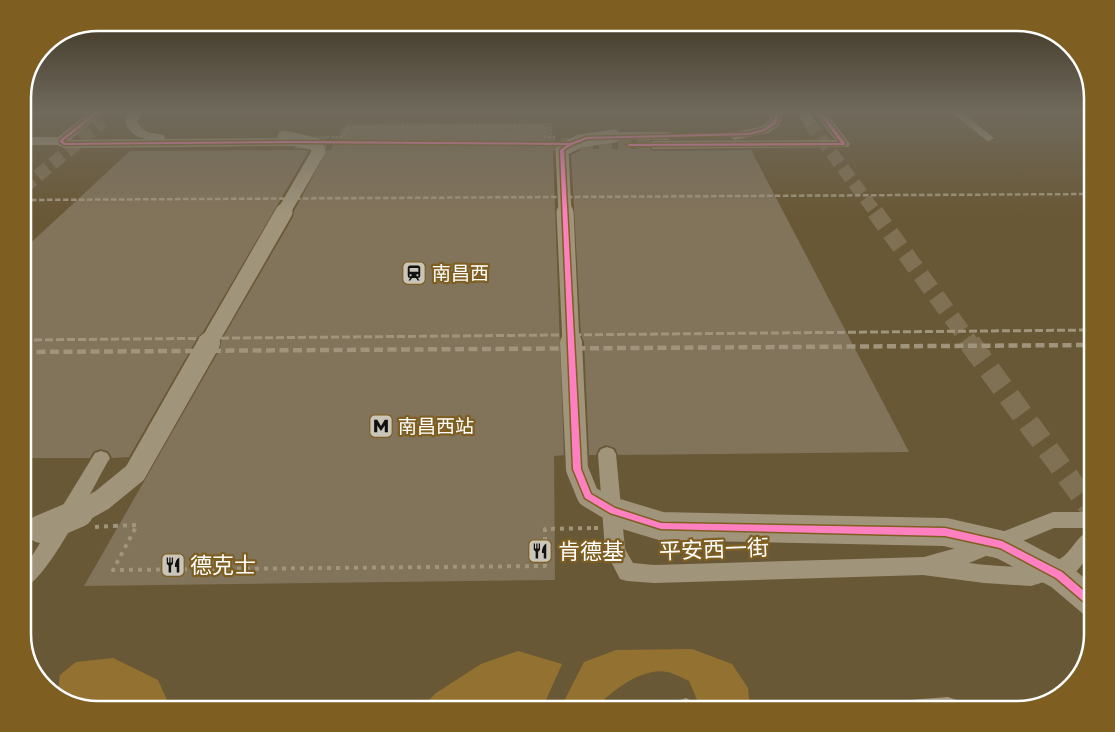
<svg xmlns="http://www.w3.org/2000/svg" width="1115" height="732" viewBox="0 0 1115 732" font-family="'Titillium Web','Noto Sans SC',sans-serif">
	<style>
		.green { fill: #937231 }
		.building { fill: #82735b }
		.lines { fill: none; stroke-linecap: round; stroke-linejoin: round }
		.tertiary-tunnel-far2 { stroke: #807154; stroke-width: 13; stroke-dasharray: 13 6; stroke-linecap: butt }
		.tertiary-tunnel-far1 { stroke: #807154; stroke-width: 17; stroke-dasharray: 17 9; stroke-linecap: butt }
		.tertiary-tunnel { stroke: #807154; stroke-width: 22; stroke-dasharray: 22 11; stroke-linecap: butt }
		.path-far1 { stroke: #a0947b; stroke-width: 2; stroke-dasharray: 2 2.5; stroke-linecap: butt }
		.path { stroke: #a0947b; stroke-width: 4; stroke-dasharray: 4 5; stroke-linecap: butt }
		.service { fill: #a0947b; fill-rule: evenodd }
		.minor { fill: #a0947b; fill-rule: evenodd }
		.tertiary { fill: #a0947b; fill-rule: evenodd }
		.rail-far2 { stroke: #a0947d; stroke-width: 2.5; stroke-dasharray: 5.5 2.5; stroke-linecap: butt }
		.rail-far1 { stroke: #a0947d; stroke-width: 3; stroke-dasharray: 8 3; stroke-linecap: butt }
		.rail { stroke: #a0947d; stroke-width: 4.5; stroke-dasharray: 9 4.5; stroke-linecap: butt }
		.path-bridge { stroke: #a0947b; stroke-width: 4; stroke-dasharray: 4 5; stroke-linecap: butt }
		.tertiary-bridge-far3 { stroke: #a0947b; stroke-width: 13 }
		.tertiary-bridge-far2 { stroke: #a0947b; stroke-width: 17 }
		.tertiary-bridge-far1 { stroke: #a0947b; stroke-width: 22 }
		.tertiary-bridge { stroke: #a0947b; stroke-width: 28 }
		.cycleway-casing { stroke: #7e5f21; stroke-width: 3 }
		.cycleway { fill: #ff80c0; fill-rule: evenodd }
		.labels { text-anchor: middle; stroke-width: 4.5; stroke-linejoin: round; paint-order: stroke }
		.poi-label { font-size: 19px; fill: #fff; stroke: #7e5f21; text-anchor: start }
		.near-street-label { font-size: 22px; fill: #fff; stroke: #7e5f21 }
		.near-poi-label { font-size: 22px; fill: #fff; stroke: #7e5f21; text-anchor: start }
		.rim { fill: none; stroke: #fff; stroke-width: 2.5 }
	</style>
	<rect width="100%" height="100%" fill="#695836"/>
	<path class="green" d="M692,649L732,664L748,688L750,709H701L689,681C682,678 674,673 667,672C642,667 610,692 595,709H560L584,662L616,650Z
		M518,651L562,664L542,709H420L436,693L481,664Z
		M113,658L158,680L171,709H98L57,697L60,675L76,662Z"/>
	<path class="building" d="M552,123L564,455L554,456L555,580L84,586L220,349L221,341L293,217L294,211L327,150H331L346,124Z
		M584,149H649L653,151L751,150L909,452L618,455L615,448L606,445L599,448L596,455H589L584,342L581,335L571,155Z
		M305,150L309,151L203,332L198,337L129,457L112,458L108,451L100,449L93,452L90,458H23V250L130,151Z"/>
	<g class="lines">
		<path class="tertiary-tunnel-far2" d="M809,122L876,213
			M295,142L653,145
			M23,188L103,122"/>
		<path class="tertiary-tunnel-far1" d="M875,212L971,344"/>
		<path class="tertiary-tunnel" d="M970,343L1092,510"/>
		<path class="path-far1" d="M327,137H343L348,127L545,126V137H557"/>
		<path class="path" d="M114,526L137,525L113,570L545,566V529L594,528"/>
		<path class="service" d="M948,697L971,705L973,709H864L866,705L870,703Z
			M686,698L690,700L692,704L690,708L687,709H663L665,705Z"/>
		<path class="minor" d="M950,111H960L994,138L989,141L986,140Z
			M607,447L613,449L616,454L625,549L633,563L654,565L924,557L974,543L1053,512H1092V528H1054L969,563C992,566 1046,572 1064,556C1074,547 1079,534 1092,529V552L1076,572L1031,586L984,583L923,575L654,583L627,581L620,579L605,550L598,454L601,449Z
			M101,451L107,453L110,458L107,463C92,489 47,581 23,588V565L32,556L95,453Z"/>
		<path class="tertiary" d="M91,111H105L70,140L147,139C135,137 128,132 125,120L131,111H143L137,120L139,126L147,132L164,135L165,139L295,138L301,142L295,146L64,148L58,145H23V137H58Z
			M772,111H784L779,126L768,133L735,140L729,136L731,133L760,127L769,121Z
			M796,111H808L815,122L809,126L805,125Z
			M813,111H825L850,144L848,147L653,149L647,145L653,141L835,140Z
			M614,132H668L674,136L668,140L610,139L608,136Z"/>
		<path class="rail-far2" d="M23,200L1092,194"/>
		<path class="rail-far1" d="M23,340L1092,330"/>
		<path class="rail" d="M23,352L1092,345"/>
		<path class="path-bridge" d="M95,527L114,526
			M594,528H603"/>
		<path class="tertiary-bridge-far3" d="M283,213L319,151L315,144L284,137
			M565,213L562,150L580,141L614,136"/>
		<path class="tertiary-bridge-far2" d="M565,212L571,344
			M208,344L284,212"/>
		<path class="tertiary-bridge-far1" d="M571,343L577,469L588,496L613,511L622,514
			M77,514L102,500L135,473L209,343"/>
		<path class="tertiary-bridge" d="M618,513L661,526L945,532L1002,545L1059,575L1092,603
			M41,529L79,513"/>
		<g class="cycleway-casing">
			<path id="cycleway" d="M96,111H101L63,141L65,143L295,141L570,143L586,137L749,133L763,129L773,122L776,111H780L776,124L765,131L749,135L587,139L572,145L564,150L581,469L591,494L615,508L661,523L945,528L1002,541L1062,572L1092,598V607L1089,606L1056,578L1000,548L945,536L661,529L610,513L585,498L573,469L560,150L567,145L295,143L64,145L60,142V140Z
				M817,111H821L845,143V145L629,146L627,145L629,144L841,143Z"/>
		</g>
		<use href="#cycleway" class="cycleway"/>
	</g>
	<linearGradient id="sky" x2="0" y2="1"><stop stop-color="#3a301e"/><stop offset="0.52" stop-color="#706a5d"/><stop offset="1" stop-color="#706a5d" stop-opacity="0"/></linearGradient>
	<rect width="1115" height="214" fill="url(#sky)"/>
	<defs>
		<g id="station-square" transform="scale(1.25)"><rect x="-9" y="-9" width="18" height="18" rx="4" fill="#cac5b9" stroke="#7e5f21"/><path d="M-3-6H3Q5-6 5-4V2Q5 4 3 4L4.5 6H3L1.5 4h-3L-3 6H-4.5L-3 4Q-5 4-5 2V-4Q-5-6-3-6ZM-3.5-4v3h7v-3ZM-3.5 1v1.5H-2V1ZM2 1v1.5H3.5V1Z" fill="#111"/></g>
		<g id="metro-square" transform="scale(1.25)"><rect x="-9" y="-9" width="18" height="18" rx="4" fill="#cac5b9" stroke="#7e5f21"/><path d="M-5.5 5V-5H-3L0 0L3-5H5.5V5H3V-.5L0 4L-3-.5V5Z" fill="#111"/></g>
		<g id="restaurant-square" transform="scale(1.25)"><rect x="-9" y="-9" width="18" height="18" rx="4" fill="#cac5b9" stroke="#7e5f21"/><path d="M-5-6h1v4h1v-4h1v4h1v-4h1v5L-1.5 .5V6h-2V.5L-5-1ZM5-6V6H3V1.5H1.5Q1.5-4 5-6Z" fill="#111"/></g>
	</defs>
	<g fill-rule="evenodd">
		<use href="#station-square" x="414" y="273"/>
		<use href="#metro-square" x="381" y="426"/>
		<use href="#restaurant-square" x="540" y="551"/>
		<use href="#restaurant-square" x="173" y="565"/>
	</g>
	<g class="labels">
		<g class="poi-label">
			<text x="432" y="280">南昌西</text>
			<text x="398" y="433">南昌西站</text>
		</g>
		<g class="near-street-label">
			<text transform="translate(714 549) rotate(-2)" y="8">平安西一街</text>
		</g>
		<g class="near-poi-label">
			<text x="558" y="559">肯德基</text>
			<text x="190" y="573">德克士</text>
		</g>
	</g>
	<path d="M0 0H1115V732H0ZM98 31H1017A67 67 0 0 1 1084 98V634A67 67 0 0 1 1017 701H98A67 67 0 0 1 31 634V98A67 67 0 0 1 98 31Z" fill="#7e5f21" fill-rule="evenodd"/>
	<path class="rim" d="M98 31H1017A67 67 0 0 1 1084 98V634A67 67 0 0 1 1017 701H98A67 67 0 0 1 31 634V98A67 67 0 0 1 98 31Z"/>
</svg>
